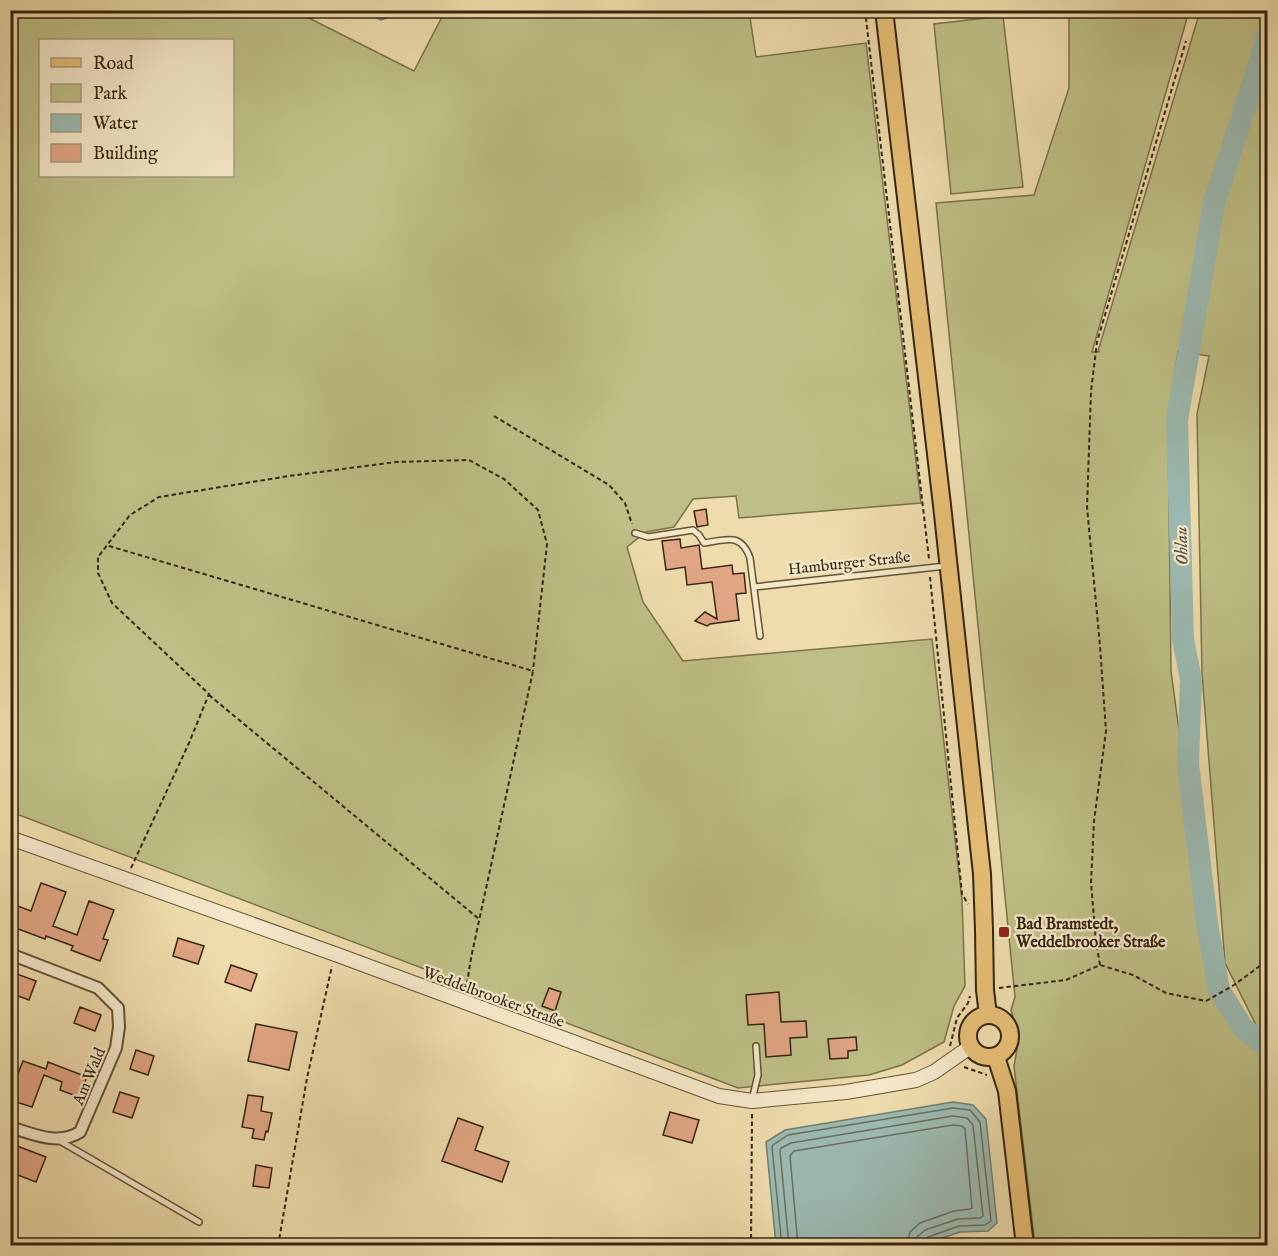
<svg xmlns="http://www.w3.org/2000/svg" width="1278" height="1256" viewBox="0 0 1278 1256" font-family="'IM FELL English',serif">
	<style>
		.green { fill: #bebf86; stroke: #7a724a; stroke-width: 1.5; fill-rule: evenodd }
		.water { fill: #9cbab2; stroke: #737e71; stroke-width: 1.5 }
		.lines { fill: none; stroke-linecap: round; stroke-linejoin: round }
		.shore { stroke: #696f60; stroke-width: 1.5 }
		.river { stroke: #9cbab2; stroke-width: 22 }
		.building { fill: #e2a684; stroke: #36240f; stroke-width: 1.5 }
		.service-casing { stroke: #645236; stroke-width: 8 }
		.minor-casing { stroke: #645236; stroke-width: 14 }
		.tertiary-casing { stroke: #645236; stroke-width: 16 }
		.primary-casing { stroke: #36240f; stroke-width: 20 }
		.path { stroke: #36240f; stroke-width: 2; stroke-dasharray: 4.5 3; stroke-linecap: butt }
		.service { stroke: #f4e8c9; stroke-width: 5 }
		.minor { stroke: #f4e8c9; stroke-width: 10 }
		.tertiary { stroke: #f4e8c9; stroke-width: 14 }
		.primary { stroke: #e7be76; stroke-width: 16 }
		.poi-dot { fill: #8f2418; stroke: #f4e8c9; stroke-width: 2 }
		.labels { text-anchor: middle; stroke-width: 4.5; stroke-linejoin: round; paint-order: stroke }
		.street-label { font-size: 16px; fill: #36240f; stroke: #f4e8c9 }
		.poi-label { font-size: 16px; font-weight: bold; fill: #36240f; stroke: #f4e8c9; text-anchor: start }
		.water-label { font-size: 18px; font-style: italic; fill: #555140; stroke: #f4e8c9 }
	</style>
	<rect width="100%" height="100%" fill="#eedcac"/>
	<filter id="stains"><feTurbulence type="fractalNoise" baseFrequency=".00333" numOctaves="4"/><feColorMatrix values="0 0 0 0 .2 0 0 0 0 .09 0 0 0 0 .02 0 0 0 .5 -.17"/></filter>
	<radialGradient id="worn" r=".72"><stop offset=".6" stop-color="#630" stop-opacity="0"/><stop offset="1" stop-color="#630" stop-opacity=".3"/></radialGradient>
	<path class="green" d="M11,11H295L414,71L445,11H749L756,57L866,43L921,503L739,518L736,496L693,499L674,527L646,532L627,547L643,602L683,661L932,639L962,900L965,986L954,1006L944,1042L902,1065L869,1075L738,1088L11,812L10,251L13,246L10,245ZM40,40H232V176H40Z
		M1069,11H1189L1092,352H1100L1098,351L1200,11H1267V1038L1258,1029L1225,963L1202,673L1197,414L1209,356L1178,351L1168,421L1171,671L1209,956L1239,1034L1267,1055V1245H1035L1014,1066L1019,1038L1011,1010L1015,997L936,203L1034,195L1069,88Z
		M1003,16L1023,187L951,194L934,24Z"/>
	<path class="water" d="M359,11V10L406,11L381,20Z
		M953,1102L973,1105L986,1119L997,1223L988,1231L960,1232L928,1243L926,1245H776L766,1142L785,1130Z"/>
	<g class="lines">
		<path class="shore" d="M782,1246L772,1147L773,1145L788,1135L953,1108L970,1110L980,1122L991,1221L985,1225L959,1226L928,1237L924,1240L923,1246
			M789,1246L780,1151L781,1148L791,1143L953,1116L967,1118L973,1125L983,1216L980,1218L958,1219L925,1230L917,1237L916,1246
			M798,1246L790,1156L794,1151L953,1125L962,1126L965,1129L972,1208L970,1209L954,1211L920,1223L910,1232L907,1246"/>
		<path class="river" d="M1268,35L1214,204L1177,420L1183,639L1191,680L1188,764L1207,923L1219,990L1243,1028L1268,1047"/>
	</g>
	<path class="building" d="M706,509L708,525L697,527L694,511Z
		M680,539L681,548L699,545L702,569L732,565L733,574L744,573L746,593L736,594L739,620L710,624L707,626L695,621L705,612L717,619L712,582L687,585L685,567L666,570L662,541Z
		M41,883L66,892L53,926L77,935L89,901L114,910L103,939L108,940L100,961L71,950L73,946L46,936L45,939L10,926V903L31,911Z
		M178,938L204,946L198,964L173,956Z
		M231,965L257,974L251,991L225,982Z
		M10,973L16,975L17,974L36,981L29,1000L10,993Z
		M549,988L561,992L555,1011L542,1006Z
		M779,992L781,1022L806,1021L807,1037L790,1038L791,1055L766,1057L764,1024L748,1025L746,995Z
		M80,1007L101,1015L95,1031L74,1023Z
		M256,1024L297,1032L289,1070L248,1061Z
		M856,1037L857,1050L848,1051V1058L830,1059L828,1039Z
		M136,1050L154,1056L148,1075L130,1069Z
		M23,1061L46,1069L48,1062L87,1077L79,1097L60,1090L62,1082L44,1075L32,1107L10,1100V1094Z
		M120,1092L139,1098L132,1118L113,1112Z
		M248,1095L263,1097L261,1111L272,1113L268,1132L266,1131L264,1140L252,1138L254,1129L242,1127Z
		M670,1112L699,1120L692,1143L663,1135Z
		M458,1118L483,1127L475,1150L509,1162L502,1182L442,1161Z
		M10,1146L16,1148L17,1146L46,1157L36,1182L10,1172Z
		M256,1165L272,1168L269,1188L253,1186Z"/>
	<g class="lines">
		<g class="service-casing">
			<path id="service" d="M635,533L648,537L693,530L699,535L704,543C726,540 741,532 750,558L760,636
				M754,587L946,566
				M752,1100L758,1075L756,1046
				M60,1141L199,1222"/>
		</g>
		<g class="minor-casing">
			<path id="minor" d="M10,954L98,988L118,1008L119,1027L116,1048L80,1132C58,1146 33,1134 10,1127"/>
		</g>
		<g class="tertiary-casing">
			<path id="tertiary" d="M10,838L335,954L719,1096L752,1101L846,1092L916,1080L934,1072L970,1047"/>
		</g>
		<g class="primary-casing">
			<path id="primary" d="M884,10L942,505L982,874L984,930L985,990L988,1015
				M968 1036a21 21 0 1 1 42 0a21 21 0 1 1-42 0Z
				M996,1057L1007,1091L1025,1246"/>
		</g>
		<path class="path" d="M865,10L929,559
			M494,416L609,485L625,503L632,524
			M109,546L533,671L471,958L466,990
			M930,577L962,894L968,904
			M209,695L479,919
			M131,868L189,743L209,694L112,603L98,573V557L130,515L159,497L289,476L396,462L469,460L504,479L538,510L547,544L533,671
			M1100,965L1096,941L1091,883L1094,821L1106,731L1100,646L1087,507L1091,391L1097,342L1186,41
			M999,988L1066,980L1100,965L1133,975L1166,993L1206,1001L1234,985L1268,960
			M950,1046L957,1018L968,1003L970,996
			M964,1067L987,1075
			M966,1245V1246
			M278,1246L307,1078L332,966
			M751,1246L752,1113"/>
		<use href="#service" class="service"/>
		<use href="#minor" class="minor"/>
		<use href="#tertiary" class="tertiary"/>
		<use href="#primary" class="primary"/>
	</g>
	<rect class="poi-dot" x="998" y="926" width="12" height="12" rx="3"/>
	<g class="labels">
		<g class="street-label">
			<text transform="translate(849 562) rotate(-6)" y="6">Hamburger Straße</text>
			<text transform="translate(494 996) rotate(20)" y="6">Weddelbrooker Straße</text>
			<text transform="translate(88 1076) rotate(-67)" y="6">Am Wald</text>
		</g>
		<g class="poi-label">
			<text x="1016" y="929">Bad Bramstedt,<tspan x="1016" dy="18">Weddelbrooker Straße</tspan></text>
		</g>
		<g class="water-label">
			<text transform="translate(1181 546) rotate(-92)" y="6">Ohlau</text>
		</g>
	</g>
	<rect width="1278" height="1256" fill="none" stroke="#eedcac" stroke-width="36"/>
	<rect x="12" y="12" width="1254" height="1232" fill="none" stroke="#36240f" stroke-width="3"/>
	<rect x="18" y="18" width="1242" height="1220" fill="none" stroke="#36240f" stroke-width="1.5"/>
	<rect x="39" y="39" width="195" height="138" fill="#f4e8c9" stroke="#a89a7f" stroke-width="1.5"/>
	<rect x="51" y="58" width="30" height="9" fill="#e7be76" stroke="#a89a7f" stroke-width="1.5"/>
	<text x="93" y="69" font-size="18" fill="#36240f">Road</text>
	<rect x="51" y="84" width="30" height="18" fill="#bebf86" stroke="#a89a7f" stroke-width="1.5"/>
	<text x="93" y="99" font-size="18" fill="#36240f">Park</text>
	<rect x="51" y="114" width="30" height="18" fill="#9cbab2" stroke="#a89a7f" stroke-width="1.5"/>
	<text x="93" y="129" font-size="18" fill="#36240f">Water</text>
	<rect x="51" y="144" width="30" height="18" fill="#e2a684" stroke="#a89a7f" stroke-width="1.5"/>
	<text x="93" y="159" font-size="18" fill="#36240f">Building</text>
	<rect width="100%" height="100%" filter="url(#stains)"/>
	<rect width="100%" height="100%" fill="url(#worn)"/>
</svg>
